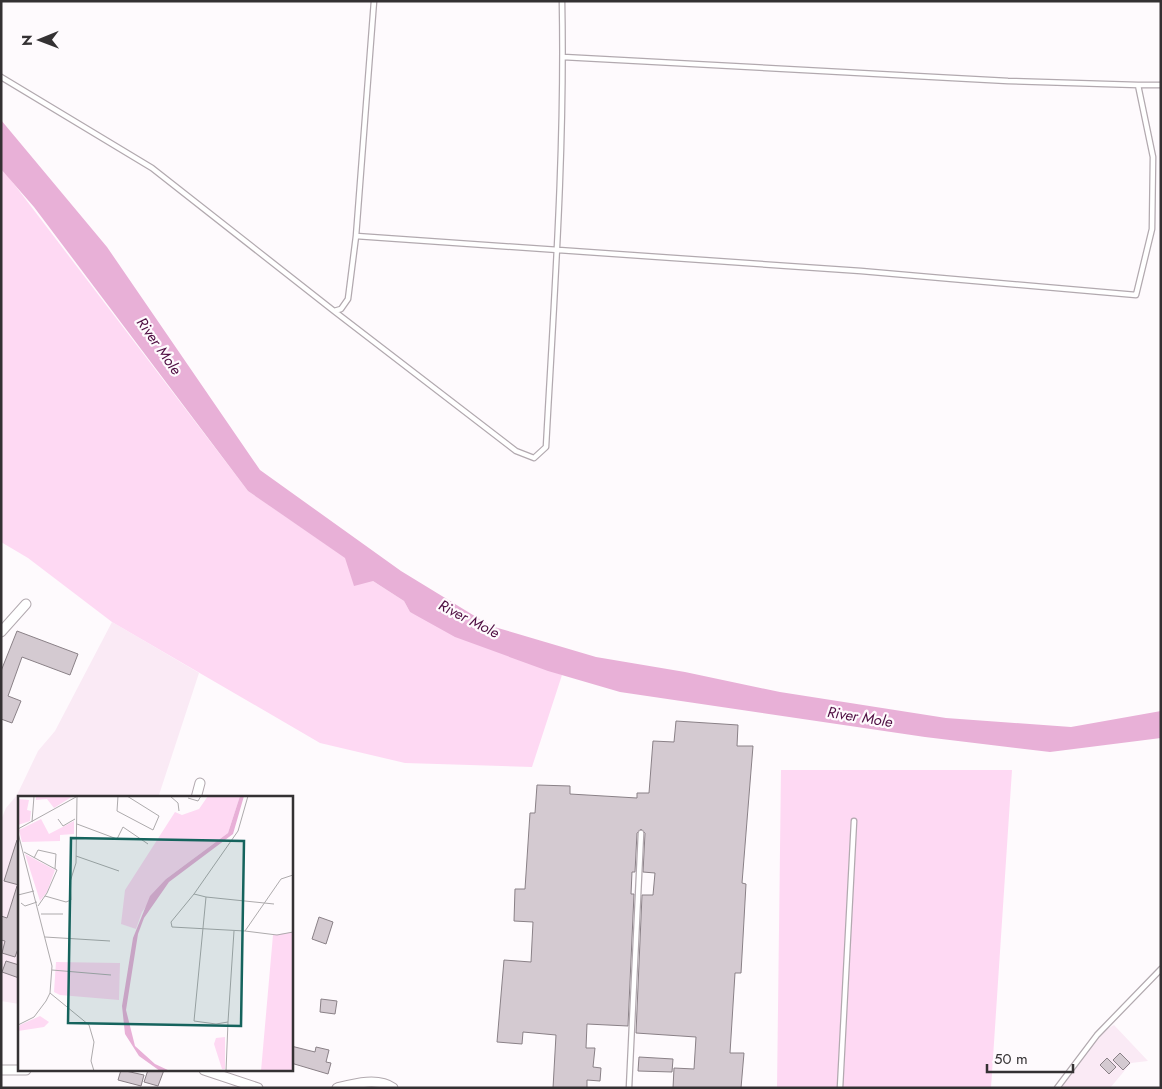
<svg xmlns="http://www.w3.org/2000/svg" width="1162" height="1089" viewBox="0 0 1162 1089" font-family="Jost,sans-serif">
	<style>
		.built { fill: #faeaf5 }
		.green { fill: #fed9f3 }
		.water { fill: #e8b0d7 }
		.building { fill: #d4cad1; stroke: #8a8187 }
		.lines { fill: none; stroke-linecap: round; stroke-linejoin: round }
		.service-casing { stroke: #b2a9af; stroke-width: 7 }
		.minor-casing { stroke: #b2a9af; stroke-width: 11 }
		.service { stroke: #fff; stroke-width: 4.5 }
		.minor { stroke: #fff; stroke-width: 9 }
		.labels { text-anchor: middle; stroke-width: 4.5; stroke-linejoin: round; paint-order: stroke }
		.water-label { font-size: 15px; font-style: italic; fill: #4f0e42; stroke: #fefafd }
		.inset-road { fill: none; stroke: #adaaac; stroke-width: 1 }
		.view { fill: #15635d; fill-opacity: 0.15; stroke: #15635d; stroke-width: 2.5 }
		.inset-edge { fill: none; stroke: #343133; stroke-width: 2.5 }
	</style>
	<rect width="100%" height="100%" fill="#fefafd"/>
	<path class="built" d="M112,622L199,673L158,798H19V1004L1,1001V820L6,808L17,795L38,751L55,731Z
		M1114,1025L1148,1061L1131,1063L1110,1088H1057L1097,1035Z"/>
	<path class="green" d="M1,167L248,491L346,558L373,581L404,601L410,612L562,675L532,767L405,763L320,743L112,622L28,558L1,542Z
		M781,770H1012L991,1088H777Z"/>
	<path class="water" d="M1,120L107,247L260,470L401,571L491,626L596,657L685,672L780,692L946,718L1071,727L1161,711V738L1050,752L925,737L620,692L548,671L455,637L410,612L404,601L373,581L354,586L345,558L248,491L34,207L1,169Z"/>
	<path class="building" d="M17,631L78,654L70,675L22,657L8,696L21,701L12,723L1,719V671Z
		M676,721L738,725L737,746H753L742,883L746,884L741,973H735L730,1053H744L741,1088H673L674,1068L694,1069L696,1037L636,1033L642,895H653L655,873L643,872L645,833L641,829L637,833L635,872H632L631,894H634L628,1026L587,1024L586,1048H595L593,1067L601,1068L600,1081L587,1080V1088H553L556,1035L523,1032L522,1044L497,1042L504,960L531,962L533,922L514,921L515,889H525L530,813H535L537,785L570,786V794L637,798V793H649L653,741L674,742Z
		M17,840L19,841V885L4,881Z
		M17,886H19V946L15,957L2,953L5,941L1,940V916L7,918Z
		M319,917L333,922L326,944L312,939Z
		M6,961L19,965V978L2,972Z
		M321,999L337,1001L335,1014L320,1012Z
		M291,1046L315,1052L316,1047L329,1050L326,1062L331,1063L328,1074L291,1063Z
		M1120,1053L1130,1063L1123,1070L1113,1060Z
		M639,1057L673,1059L672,1072L638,1071Z
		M1107,1058L1116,1067L1109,1074L1100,1065Z
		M121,1070L144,1075L141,1086L118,1080Z
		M148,1070H164L158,1086L144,1082Z"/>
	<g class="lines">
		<g class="service-casing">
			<path id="service" d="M1,77L152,168L334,311L341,309L348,299L356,236L861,271L1136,295L1152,229L1153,157L1138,85L1008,81L563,57
				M1138,85H1161
				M356,236L374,1
				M334,311L516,451L534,458L546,447C554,299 565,150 562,1
				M629,1088L641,833
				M840,1088L854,821
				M1057,1088L1097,1035L1161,969"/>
		</g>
		<g class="minor-casing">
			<path id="minor" d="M1,632L26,604
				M196,798L200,783
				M1,1070H26
				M204,1070L258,1088
				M337,1088C353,1084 378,1077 393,1088"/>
		</g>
		<use href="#service" class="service"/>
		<use href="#minor" class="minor"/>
	</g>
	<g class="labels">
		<g class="water-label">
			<text transform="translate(159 346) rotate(55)" y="5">River Mole</text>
			<text transform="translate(469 619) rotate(27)" y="5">River Mole</text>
			<text transform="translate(860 717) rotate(9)" y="5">River Mole</text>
		</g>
	</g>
	<g transform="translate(18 796)">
		<rect width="275" height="275" fill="#fefafd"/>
		<path d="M18,0H55L36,12L29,3L18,4ZM190,0H222L210,37L148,83L124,116L118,133L103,128L107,94L157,16L164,19L181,13ZM0,3L11,4L9,14L13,15L12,25L0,29ZM23,23L31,38L56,25V38L42,39V45L4,46L1,34ZM7,58L37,74L29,96L22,105ZM275,136V275H243L255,139ZM38,166L102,167L101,204L42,199L36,196ZM22,220L31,226L26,231L0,235L2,229ZM207,241V273H204L196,248L198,242Z" fill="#fed9f3"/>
		<path d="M222,0H226L215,38L151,86L126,122L120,138L108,214L117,250L137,268L152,275H142L121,260L107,238L104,210L115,142L132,100L148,83L210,37Z" fill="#e8b0d7"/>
		<path class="inset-road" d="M100,0L99,15L135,34L141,20L109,0M152,0L160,7L161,15M170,2L180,5L183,0M40,23L45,30L57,23M14,26L16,0M59,28L99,43L105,31L130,48M0,33L58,1M0,37L34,170L32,197L28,205L16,221L0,229M6,56L39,74L29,97L20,110M58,60L101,75M16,62L20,54L38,58L37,73M176,98L153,126L154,131L227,135L263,83L275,79M0,99L16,95M27,100L48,106L53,104L52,86L58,67L59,0M188,101L256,108M3,107L7,110L19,106M23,118H45M216,135L210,226L198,228L176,225L188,101L176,98L220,35L230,0M227,135L259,139L275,136M27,141L92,145M34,174L93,179M32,197L71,229L76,246L73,265L76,275M208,275L210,226"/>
		<path class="view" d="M53,42L226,45L223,230L50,227Z"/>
		<rect width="275" height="275" class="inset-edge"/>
	</g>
	<rect width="1162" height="1089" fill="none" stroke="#343133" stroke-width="5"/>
	<g transform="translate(40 40) rotate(269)" stroke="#fefafd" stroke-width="4" paint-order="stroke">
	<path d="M0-4L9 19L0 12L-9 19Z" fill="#343133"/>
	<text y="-8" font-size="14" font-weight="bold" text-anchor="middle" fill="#343133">N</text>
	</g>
	<path d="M987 1064v8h86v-8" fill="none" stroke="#343133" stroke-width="2.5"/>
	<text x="994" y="1064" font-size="15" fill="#343133" stroke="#fefafd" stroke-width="4" paint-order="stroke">50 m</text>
</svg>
